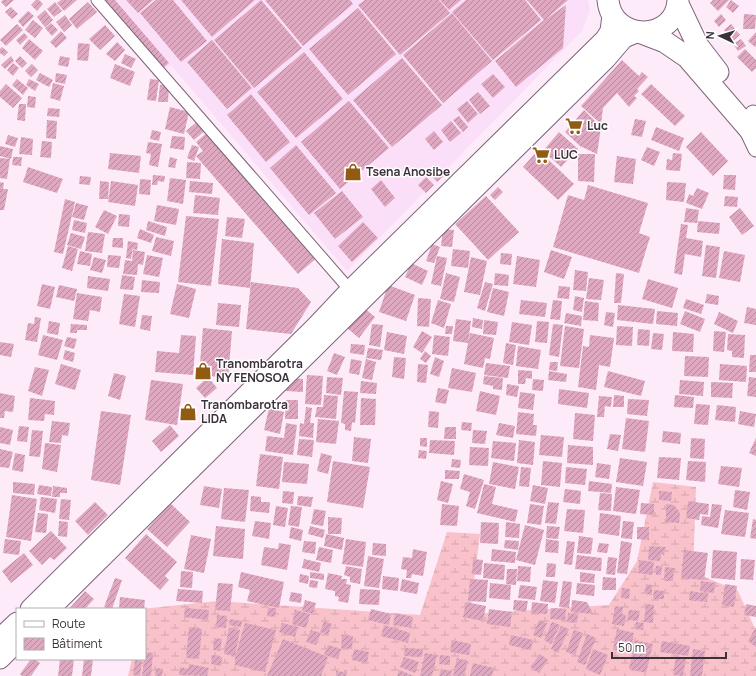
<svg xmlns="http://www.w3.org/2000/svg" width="756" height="676" viewBox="0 0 756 676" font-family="Manrope,sans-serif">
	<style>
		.built { fill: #fbdef7 }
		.wetland { fill: url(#wetland-marsh) }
		.building { fill: url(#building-hatch) }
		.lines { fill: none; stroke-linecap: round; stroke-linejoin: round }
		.pedestrian-casing { stroke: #7d647a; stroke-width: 13 }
		.minor-casing { stroke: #7d647a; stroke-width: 17 }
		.tertiary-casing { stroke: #7d647a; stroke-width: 21 }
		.secondary-casing { stroke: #7d647a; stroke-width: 23 }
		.pedestrian { stroke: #fff; stroke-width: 11 }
		.minor { stroke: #fff; stroke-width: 15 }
		.tertiary { stroke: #fff; stroke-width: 19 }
		.secondary { stroke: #fff; stroke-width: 21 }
		.labels { text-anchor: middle; stroke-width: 3; stroke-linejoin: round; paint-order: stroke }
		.poi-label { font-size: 12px; font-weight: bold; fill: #3c313b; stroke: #fff; text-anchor: start }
	</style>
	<defs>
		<pattern id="wetland-marsh" width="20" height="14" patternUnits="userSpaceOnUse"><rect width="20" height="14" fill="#f9c1c9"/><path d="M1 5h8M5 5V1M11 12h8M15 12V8" fill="none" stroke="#d6a6ae"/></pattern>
		<pattern id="building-hatch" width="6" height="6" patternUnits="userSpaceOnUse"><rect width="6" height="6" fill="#dea8c1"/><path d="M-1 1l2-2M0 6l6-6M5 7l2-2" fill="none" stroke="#b5899e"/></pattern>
	</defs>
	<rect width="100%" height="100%" fill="#fdebfa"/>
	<path class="built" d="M100,0H588L590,11L582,31L347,271L171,65L162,72Z"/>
	<path class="wetland" d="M653,482L696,487L693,572L738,591L756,631V676H128L132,659H145V609H141L218,601L420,615L447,532L480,534L470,614L609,605L637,561Z"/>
	<path class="building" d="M3,0H14L6,7L1,2Z
		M36,0H39L43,4L37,11L31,5Z
		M61,0H77L64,11L57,3Z
		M102,0H115L169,63L162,69Z
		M126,0H153L138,13Z
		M156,0H173L207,41L181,62L140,13Z
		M181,0H255L212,37Z
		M261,0L302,48L254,88L214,40Z
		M265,0H350L353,4L303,46Z
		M365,0H439L450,13L400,55L358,5Z
		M440,0H461L449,10Z
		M466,0H525L541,20L493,60L452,12Z
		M527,0H568L546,19L566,5L563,48L516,87L495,61L544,20Z
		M713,0H729L718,11L710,3Z
		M731,0L739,6L733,13L726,7Z
		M55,2L62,11L54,17L47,9Z
		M88,2L97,12L77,29L69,19Z
		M11,7L18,14L12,19L5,12Z
		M358,8L396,54L348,95L309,49Z
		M45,10L53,20L45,27L37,17Z
		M28,11L34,16L23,27L18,21Z
		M452,13L492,61L443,103L403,55Z
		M721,14L726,20L719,27L714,21Z
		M744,14L756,15L755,29H743Z
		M65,15L72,25L64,32L56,22Z
		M33,20L43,28L35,38L25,30Z
		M51,23L58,30L52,36L45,28Z
		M17,24L23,30L6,46L0,40Z
		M731,24L740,35L733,41L724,30Z
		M105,25L115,36L100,50L89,39Z
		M61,31L67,38L56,48L50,42Z
		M756,32V46L755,47L748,41Z
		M24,33L28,37L20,45L16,40Z
		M29,39L43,51L35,60L22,48Z
		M741,39L746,46L738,51L733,44Z
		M212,40L252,88L227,109L187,62Z
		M117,42L125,50L115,61L106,54Z
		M78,43L90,44L88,61L77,60Z
		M2,47L8,52L4,56L0,53V49Z
		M745,49L756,60V68L752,72L737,57Z
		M304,52L343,99L296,138L257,92Z
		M125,54L136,59L131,68L121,63Z
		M11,56L14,61L5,69L1,65Z
		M20,56L27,63L22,68L15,61Z
		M60,56L70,58L68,67L58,65Z
		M402,58L442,105L392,147L353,100Z
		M622,60L639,76L642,72L648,77L637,89L639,91L634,96L637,98L629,107L617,93L603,108L601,124L581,106Z
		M13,63L19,68L13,76L7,70Z
		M32,64L38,70L31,77L25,71Z
		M115,64L135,72L130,86L110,78Z
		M40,73L53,80L49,87L36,80Z
		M56,73L67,75L65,84L55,82Z
		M493,74L505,87L493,98L481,84Z
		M17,79L28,88L23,95L12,85Z
		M29,79L39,84L35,91L26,85Z
		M150,79L159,80L156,101L147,100Z
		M53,83L64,86L60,101L50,98Z
		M6,84L22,98L13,108L0,97V91Z
		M651,84L685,116L675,126L641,94Z
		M160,85H169L168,102H158Z
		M478,92L490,106L480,114L469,100Z
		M251,94L290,142L266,162L227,115Z
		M28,96L36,97L35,108L27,107Z
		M349,101L389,148L340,189L301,142Z
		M467,101L478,114L468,123L457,109Z
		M19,104H26L25,121L17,120Z
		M170,107L189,112L184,134L165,129Z
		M48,108L60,109L59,117L47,116Z
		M584,110L601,127L597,154L580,146L565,132Z
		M459,116L468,127L463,132L453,120Z
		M635,119L646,121L642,137L631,135Z
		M47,120L57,121L56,139L46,138Z
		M198,121L206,130L194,140L186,131Z
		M451,121L461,133L450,142L441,130Z
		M656,127L684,138L679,151L651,140Z
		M152,130L161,132L159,141L150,139Z
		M209,131L318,257L298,274L196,156L203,151L196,142Z
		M434,131L443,142L434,150L425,139Z
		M559,132L578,149L561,167L543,151Z
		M701,132L728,161L713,176L686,147Z
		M8,135L18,138L15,147L5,144Z
		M172,136L185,137L184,150L170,148Z
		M21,137L33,139L32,155L19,154Z
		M42,141L52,142L51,158L40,157Z
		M148,142L162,144L158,167L149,165L151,154L146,153Z
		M192,145L199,147L194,161L187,158Z
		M296,145L336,193L309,215L270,168Z
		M0,146L13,149L11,159L0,156Z
		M647,147L660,152L654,166L641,160Z
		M538,150L574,184L558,200L523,167Z
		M110,153L141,156L139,173L108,169Z
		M673,153L682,154L680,171L666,170L667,159L672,160Z
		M578,154H595L594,182L578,181Z
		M617,156L636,159L633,184L614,182Z
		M13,157H22L21,166L12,165Z
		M170,157L177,159L175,168L168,167Z
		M0,158L10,159L7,179L0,178Z
		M187,162L201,163L200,179L186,178Z
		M436,165L446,174L437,182L429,172Z
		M28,167L63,179L57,193L23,182Z
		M153,175L165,176L164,182L158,181L157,185H152Z
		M724,175H736L735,190L723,189Z
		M80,176L91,177L90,185L79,184Z
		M426,177L434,185L426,193L418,185Z
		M170,178L186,180L183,204L167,201Z
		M140,179L151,180L150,195L139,194Z
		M381,180L395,198L385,207L371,189Z
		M100,181L109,182L108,199H99Z
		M111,181L138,185L135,206L108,202Z
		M190,181L213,183L212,194L189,192Z
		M0,182L4,183L3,189H8L4,210H0Z
		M667,182L686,183L684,202L666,200Z
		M588,185L648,203L639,233L650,237L639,273L553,247L568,195L584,200Z
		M498,187L503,192L495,200L490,195Z
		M697,188L709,193L702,209L686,203L689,194L693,196Z
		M342,191L363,217L335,239L314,213Z
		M195,195L220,198L218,215L193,213Z
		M486,196L519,232L488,260L455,224Z
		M725,196L738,197L737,207L724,206Z
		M65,199L75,202L63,254L54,252Z
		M76,203L88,206L84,220L72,217Z
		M157,205L179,209L176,225L154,221Z
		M686,208L699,210L697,223L684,222Z
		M740,208L754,226L742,235L729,217Z
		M104,210L117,216L108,234L95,227Z
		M119,214L130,215L129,227L118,226Z
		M186,216L219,219L211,286L178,282Z
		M227,217L245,219L242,238L225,236Z
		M74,220L87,223L85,233L72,230Z
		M148,221L167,227L165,236L146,230Z
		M698,221L720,223L719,234L697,232Z
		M363,222L378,238L352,262L338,246Z
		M681,224L688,225L686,238L703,241L701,257L685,254L682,275L674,273Z
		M140,229L154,235L151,243L137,238Z
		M443,229L454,230L452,247L441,246Z
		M88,232L105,234L102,253L85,251Z
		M71,233L85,237L81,249L67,245Z
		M156,237L174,241L171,256L152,251Z
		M113,238H123V248L112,247Z
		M222,239L254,243L250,288L218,284Z
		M128,241L138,243L137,250L133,249V247L131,259L126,258Z
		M432,244L440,247L434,263L426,261Z
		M706,245L720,247L716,278L702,276Z
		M68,246L78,249L72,271L62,268Z
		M453,249L470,251L468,268L451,266Z
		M133,250L145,252L143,265L138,264L137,275L123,274L125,260L132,261Z
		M551,250L572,257L564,279L544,272Z
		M80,251L92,254L90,266L77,264Z
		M724,251L745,255L740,282L719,278Z
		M501,253L512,254L511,265L500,264Z
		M108,255L121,256L119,268L107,267Z
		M147,255L163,258L159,277L143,274Z
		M437,256L447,258L441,286L431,284Z
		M517,256L540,260L536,287L513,284Z
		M94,257L106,260L102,273L90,270Z
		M471,257L487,261L480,295L464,292Z
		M411,263L428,271L422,285L405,277Z
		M575,270L588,272L586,291L573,290Z
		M446,273L460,277L454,302L440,299Z
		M495,273L509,275L508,286L494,285Z
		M616,273L624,274L621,303H614Z
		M122,275L135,277L133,290L120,289Z
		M88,276L110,279L108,291L87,288Z
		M589,278L604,280L601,300L586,299Z
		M648,279L678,288L672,308L642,299Z
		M142,280L160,282L159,293L141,292Z
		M251,282L298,288L311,302L291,334L246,329Z
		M485,282L493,284L485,311L477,308Z
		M42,284L55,287L50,309L37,306Z
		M177,284L196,289L189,318L170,314Z
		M59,285L77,289L74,301L56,297Z
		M388,285L415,295L406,321L379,312Z
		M559,286L570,287L569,299L557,298Z
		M493,288L509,292L504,316L487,312Z
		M77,293L102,297L100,312L90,310L88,321L73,319Z
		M124,294L140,296L135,327L119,324Z
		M707,294L719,296L718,305L705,303Z
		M575,296L584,298L582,312L573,310Z
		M418,298L431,299L429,327L417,326Z
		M686,299L704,305L701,314L683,308Z
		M438,300L451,304L444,328L431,323Z
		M521,300L547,303L545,317L519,314Z
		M553,300L562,301L560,320L550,319Z
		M585,301L599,303L598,321L583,320Z
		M218,303L241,305L239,327L216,325Z
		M618,305L655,309L653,324L617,320Z
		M363,307L375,317L359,338L347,328Z
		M747,307L756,309V325L744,323Z
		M657,311L678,313L677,326L656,324Z
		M685,311L705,319L700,332L680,324Z
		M606,312L615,313L613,327L604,325Z
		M719,312L738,321L733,333L714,324Z
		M566,313L582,316L581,326L564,323Z
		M142,315L152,316L150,331L140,329Z
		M35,317L41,318L37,342L25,340L28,323L34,324Z
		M473,318L483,320L482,329L472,327Z
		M456,319L471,321L468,343L453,341Z
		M484,320L498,322L496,335L483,334Z
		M49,321L60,323L58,335L47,333Z
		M537,321L549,322L547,343L535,342Z
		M512,322L532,325L529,345L509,342Z
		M71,324L87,325V330H77V333H70Z
		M372,324L383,325L380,347L369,345Z
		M553,324L563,325L559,357L549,355Z
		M446,326H453L452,334H445Z
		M565,326L584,329L579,368L560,366Z
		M617,326L633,327L632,346L616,345Z
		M203,328L232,331L228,378L199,375Z
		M638,329L650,330L649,346L637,345Z
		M422,331L432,337L422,353L413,347Z
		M714,331L726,332L724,352L713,351Z
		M387,332L407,336L404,354L384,350Z
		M673,332L694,334L693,352L672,351Z
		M470,333L494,338L490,359L485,358L483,368L464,364Z
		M653,333L664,334L662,350L651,349Z
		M728,334L745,335L744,358L732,357V351L727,350Z
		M43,335L63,340L57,360L38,355Z
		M181,335L196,336L193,375L155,372L157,351L179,353Z
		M434,335L450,337L448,356L432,354Z
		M590,335L614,338L610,367L599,365L596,390L578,387L583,346L589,347Z
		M67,337L77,339L74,349L64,346Z
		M0,342L14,344L11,357L0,355Z
		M506,343L516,345L513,365L503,363Z
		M351,344L365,345L364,355L350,353Z
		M518,346L541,350L538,369L516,366Z
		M368,348L383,350L381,360L366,358Z
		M65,350L75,353L73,362L63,359Z
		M425,351L431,356L426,363L420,359Z
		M334,353L345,357L337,375L327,371Z
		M750,355H756V372H749Z
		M685,356L709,357L708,377L684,376Z
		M394,357L406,358L404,379L392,377Z
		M435,357L444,361L439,377L430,374Z
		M351,359L362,361L359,375L349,373Z
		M366,359L376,362L372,380L362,378Z
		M550,362H558L557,371L549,370Z
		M486,363L510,366L508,378L484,375Z
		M61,364L81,370L75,390L55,384Z
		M418,364L428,365L426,383L417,382Z
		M720,364L747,366L746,382L719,380Z
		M35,367L49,370L42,396L28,391Z
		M452,368L476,373L472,392L448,388Z
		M518,370L532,371V379L526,378L525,384H518Z
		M549,371L567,374L566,382L548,380Z
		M608,371L645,381L641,396L604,387Z
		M114,373L126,376L120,400L108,396Z
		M307,375L323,376L321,405L305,404Z
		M484,376L503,378L502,390L493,389V386L483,384Z
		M208,377L217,388L205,398L196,388Z
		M327,377L343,378L341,395L326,393Z
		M749,377L756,378V397L747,396Z
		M287,378L303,379V392L286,391Z
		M533,379L544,380L543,391L532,390Z
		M151,380L183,384L177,425L145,420Z
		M680,380L704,382L703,396L679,394Z
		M361,381L377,383L376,394L360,393Z
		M711,382L733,383L732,398L711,397Z
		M507,384L519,386L517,397L506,395Z
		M438,388L449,390L446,404L435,402Z
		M559,389L589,393L587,408L558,404Z
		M344,391L358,392L355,423L352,422L351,431L345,430V424L341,423Z
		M480,391L500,396L496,415L476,411Z
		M520,392L535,394L533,410L518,408Z
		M0,393L15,396L13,412L5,411L4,418H0Z
		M324,395L338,396L336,419L315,417L317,407H323Z
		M614,395L624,396V407H613Z
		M675,395L694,397L693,408L674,407Z
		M599,396L612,397L611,407L605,406L604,417H597Z
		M30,398L55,401L54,415L45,414L44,421L28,420Z
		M361,398L376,399L375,425H360Z
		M628,399L649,400L647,416L627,414Z
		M286,400H298V419H285Z
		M696,404L710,405L708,425L694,424Z
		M717,405L736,407L735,422L715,420Z
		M306,407L312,408L310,423H314L313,438L299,436L300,423L304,424Z
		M269,408L284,412L280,434L264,430Z
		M101,411L131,415L120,485L91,480Z
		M429,411L439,412L438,428L428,427Z
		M740,411L756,414L754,427L738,424Z
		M518,412L534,414L533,425H537L536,436L516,434Z
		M575,413L595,415L593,441L573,439Z
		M626,418L649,421L645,452L622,449Z
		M318,419L339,421L336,444L316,442Z
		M52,421L70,423L68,436L62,435L61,443L49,442Z
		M462,422L472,423L471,431L461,430Z
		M286,423L297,425L293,455L265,451L267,436L284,438Z
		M499,423L515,426L513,438L496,435Z
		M170,425L179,436L161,452L152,441Z
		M19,426L29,427L27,442L17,441Z
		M0,427L13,430L10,445L0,443Z
		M445,427H456V439H444Z
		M32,430L43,431L40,457L29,456Z
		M473,430L487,431L485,444L472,443Z
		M663,431L681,433L680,444L662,442Z
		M610,434L621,435L618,451L607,449Z
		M541,435L564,437L562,457L539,455Z
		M354,437L371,439L368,463L352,461Z
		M420,438H427V447L420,446Z
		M691,438L705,439L704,459L690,458Z
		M756,438V456L749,453Z
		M299,439L314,440L312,457L297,455Z
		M430,440L455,441L454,455L429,453Z
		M519,440L535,442L533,465L517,463Z
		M493,441L516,443L514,461L491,458Z
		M45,443L61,445L57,472L42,469Z
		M568,445L593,447V465L567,463Z
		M470,447L489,448L488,466L469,465Z
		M0,449L13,452L9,468L0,467Z
		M419,450L427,451L426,459L418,458Z
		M15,453L25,455L23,472L12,470Z
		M321,453L332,456L328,474L317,471Z
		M260,454L283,457L279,489L256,486Z
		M659,457L681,458L679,480L657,478Z
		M620,458L647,462L643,486L616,482Z
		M452,459L461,460L460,468L451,467Z
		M333,461L370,467L363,508L327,502Z
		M543,461L562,463L560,487L541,485Z
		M688,461L706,462L705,482L686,480Z
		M284,462L309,464L307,484L282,482Z
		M493,462L519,467L515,489L489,484Z
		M597,463L611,465L609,479L595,477Z
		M721,466L742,468L739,487L718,484Z
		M521,467L531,468L529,487L519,486Z
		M566,467L587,469L585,485L565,483Z
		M445,470L460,471L459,479H445Z
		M464,474L484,480L475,509L466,506L470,492L460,489Z
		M441,481L453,484L448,503L437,500Z
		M589,481L612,484L611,493L588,491Z
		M13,482L35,484L34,495L13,493Z
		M484,484L496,487L492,504L518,510L515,522L477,513Z
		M39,485L52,487L51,496L37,494Z
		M533,485L548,488L545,504L530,501Z
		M53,486L67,488V493H60V497H52Z
		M204,486L222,489L219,508L200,505Z
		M616,487L640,490L636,514L613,511Z
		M224,488L249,490L245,522L221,519Z
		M565,489L581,491L580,504L563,502Z
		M735,490L750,492L747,510L733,507Z
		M283,491L294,492L293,504L282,503Z
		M659,491L672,492L671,501L659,500Z
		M600,493L612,494L611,511L598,510Z
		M12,495L37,499L31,541L6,537Z
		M251,496L261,497V502H270L269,513L250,511Z
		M298,496L313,497L311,507L297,505Z
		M41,497L57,499L55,513L39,510Z
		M61,499L71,500L69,520L59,519Z
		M688,501L709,504L708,515L700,514L699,520L686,518Z
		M95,502L108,515L88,535L75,521Z
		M548,502L559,503L556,524L545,523Z
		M170,503L190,522L167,547L147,529Z
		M641,503L654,504V515L640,514Z
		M442,504L459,506L457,526L440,525Z
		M530,504L544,506L541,525L527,523Z
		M666,504L674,505L680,513L679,523L666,522Z
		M712,504L722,505L718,528L701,525L702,516L710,517Z
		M276,506L288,508L285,527L273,525Z
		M291,506L302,507L299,527L288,525Z
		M314,509L326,511L323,526L311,524Z
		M567,509L585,510L583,533L564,531Z
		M725,510L749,513L745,537L721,534Z
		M38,513L48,514L46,533L35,532Z
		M600,513L621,516L619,536L598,533Z
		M328,517L342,518L341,534H328Z
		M753,519L756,520V539L750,538Z
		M59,521L68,522L67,537L58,536Z
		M255,521L271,523L269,539L252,536Z
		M623,521L634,522L632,539L621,538Z
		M481,522L499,523L498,544L480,543Z
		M506,522L520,524L519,538L505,537Z
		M525,525L544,530L535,565L516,560Z
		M216,526L245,529L243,559L213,556Z
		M310,526L325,530L323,538L308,534Z
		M547,526L560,527L558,539L546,538Z
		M291,527L303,530L301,541L289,538Z
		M637,527H649V540L637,539Z
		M51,531L67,548L54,560L50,557L42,565L29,551Z
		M146,534L177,562L165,576L169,580L160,590L125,558Z
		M326,534L344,538L342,550L324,546Z
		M191,535L211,539L204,573L184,569Z
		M579,536L593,538L591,554L577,553Z
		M5,539L21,541L19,555L3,553Z
		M346,539L366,542L363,567L342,564Z
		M546,539L559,541L558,553L545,552Z
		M505,540L519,541L518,550L504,548Z
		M304,541L316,542L315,554L302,552Z
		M567,541L575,542L572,565L564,564Z
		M621,541L632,543L627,574L617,573Z
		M279,543L291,545L287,570L261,565L264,547L278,549Z
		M373,543L386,544V556L372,555Z
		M599,543L609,544L607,553L597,552Z
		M649,546L665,547L664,555L661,554L660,561L648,560Z
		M319,547L333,550L331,563L316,560Z
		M413,549L427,552L423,576L412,574L411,578H406L407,570L401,569L403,557L412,558Z
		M492,549L516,552L515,563L491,561Z
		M684,550L708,553L704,580L681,578Z
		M713,550L737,552L735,580L711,578Z
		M24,553L33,565L11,583L2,571Z
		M577,555L602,558L601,571L575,569Z
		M368,556L384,559L379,588L364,586Z
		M608,557L617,558L615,575L606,574Z
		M304,559L321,563L319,572L302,568Z
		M473,559L483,560L481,575L472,574Z
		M741,559L755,560L753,580L740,579Z
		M639,560L654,562L652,575L638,573Z
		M484,563L505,565L504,580L483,578Z
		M547,563L556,564L555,577H546Z
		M346,566L362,569L360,584L350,582V577L344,575Z
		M518,566L531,567L530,582L517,581Z
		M656,566H662L661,575H656Z
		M665,567L674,568L673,581H664Z
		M507,569H517L516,585L506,584Z
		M181,571L193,572L192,588L180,587Z
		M241,572L284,582L279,608L247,601L250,590L238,587Z
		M310,572L324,574V580L310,578Z
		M580,572L595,574L594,583L580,582Z
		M328,573L342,576L341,579H347L346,584L351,585L348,603L338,601L339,597L335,596V591L325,589Z
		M300,574L309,576L308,584L299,582Z
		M383,576L399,578L398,591L382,589Z
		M603,577L616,578V590H602Z
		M115,578L122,580L112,609H109L104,607Z
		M402,579L419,583L417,594L400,591Z
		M470,579L488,580L486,602L468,601Z
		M310,580L318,581L317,588L309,587Z
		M543,580L558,582L555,603L540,601Z
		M563,581L572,582L569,608L559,607Z
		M701,581L715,583L714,593L700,591Z
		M218,583L233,584L230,611L215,610Z
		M490,583L511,585L510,600L489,598Z
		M577,583L595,585L594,596L576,594Z
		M646,584L652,585V595L645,594Z
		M725,584L737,586L734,607L722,605Z
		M520,585L537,587L535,600L518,598Z
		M622,588L630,589L629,599L621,598Z
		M178,589L203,591L202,603L176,601Z
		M360,589L380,590L379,605L359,604Z
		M654,590L664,591V599H653Z
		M85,591L94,599L85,609H69Z
		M690,591L708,594L707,602L689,600Z
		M291,592L302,594L301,603L289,601Z
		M120,597L145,600L144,609H119Z
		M305,600L316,603L313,614L302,611Z
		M514,600L528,601L526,612L513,610Z
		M572,600L587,602L593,614L571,612Z
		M466,602L486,606L483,621L463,617Z
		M532,602L548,604L547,614L531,613Z
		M646,604L654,605L653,623L644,622Z
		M746,604L756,606V617L744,615Z
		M615,606L623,607L622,614L626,615L624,626L612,624Z
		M185,608L209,610L208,620L184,617Z
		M268,608H276L275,617L267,616Z
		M551,608L566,609L565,620L550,619Z
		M371,609L391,614L389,625L368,620Z
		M489,609L512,612L510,627L487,624Z
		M295,610L310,614L306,628L292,624Z
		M629,610L640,611L638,621L627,620Z
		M395,613L413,617L411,628L393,625Z
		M568,613L578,615L577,623L567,622Z
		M217,615L227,616L226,628L216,627Z
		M230,619L242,621L241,627L229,625Z
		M539,620L547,623L541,638L533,635Z
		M324,621L332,624L328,635L320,632Z
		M552,622L560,625L551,644L544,640Z
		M636,622L644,623L643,630L635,629Z
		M245,623L276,630L265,672L235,665V658Z
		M282,623L298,627L295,637L279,632Z
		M384,625L410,633L408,643L381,636Z
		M561,626L569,629L558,653L551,649Z
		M189,627L202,629L199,659L186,658Z
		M756,627V647L748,641Z
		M229,628L240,630L235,656L224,654Z
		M617,629L634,633L630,653L613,650Z
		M311,630L321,633L316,645L306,642Z
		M574,630L583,633L575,655L566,652Z
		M587,634L596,638L585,665L577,662Z
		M342,635L353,636L352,649L341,648Z
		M511,635L533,640L531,650L509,645Z
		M214,638L222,639L220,651L213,650Z
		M283,639L328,657L321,676H267Z
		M452,640L471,644L469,655L450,652Z
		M635,640L653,644L646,673L629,669Z
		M662,641L690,646L688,656L660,652Z
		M328,645L341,649L338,659L324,655Z
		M405,648L423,649L422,657L404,656Z
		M354,649L369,652L367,663L352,660Z
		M593,649L608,655L600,675L586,669Z
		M693,649L705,651L702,676H690Z
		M145,652L153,653L151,676H142Z
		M425,653L437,655L432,676H420Z
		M540,654L548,660L539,673L530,667Z
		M212,655L222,657L221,666L211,664Z
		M440,655L450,656V665L439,664Z
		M676,656L686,658L683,676L673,675Z
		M404,657L419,662L415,673L400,667Z
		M457,658L468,661L464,676H453Z
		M31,659H34L40,663L31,676H22L20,674Z
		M60,659H74L72,676H58Z
		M84,659H93L91,676H82Z
		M135,660L142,661L140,676L133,675Z
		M473,663L494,668L492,676H470Z
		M189,664L209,668L207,676L179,675L180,667L188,669Z
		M156,668L163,669L162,676H155Z
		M441,669L452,671L451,676H439Z
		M344,670H347L346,676H336V671L344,672Z
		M399,670L414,676H397Z"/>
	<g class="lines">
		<g class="pedestrian-casing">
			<path id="pedestrian" d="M97,0L350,290"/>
		</g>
		<g class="minor-casing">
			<path id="minor" d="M753,113L756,115
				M746,128L756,149"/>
		</g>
		<g class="tertiary-casing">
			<path id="tertiary" d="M30,609L316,326L350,290L605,39L610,31L612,15
				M50,609L606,59L624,38L639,32
				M0,638L17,622
				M0,659L17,642"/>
		</g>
		<g class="secondary-casing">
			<path id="secondary" d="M608,0C612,43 676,42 678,0
				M678,4L698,46L718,72
				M639,32L665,42L687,57L756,137"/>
		</g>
		<use href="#pedestrian" class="pedestrian"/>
		<use href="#minor" class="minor"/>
		<use href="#tertiary" class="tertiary"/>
		<use href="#secondary" class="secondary"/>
	</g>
	<defs>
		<g id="supermarket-bare" transform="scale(1.38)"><path d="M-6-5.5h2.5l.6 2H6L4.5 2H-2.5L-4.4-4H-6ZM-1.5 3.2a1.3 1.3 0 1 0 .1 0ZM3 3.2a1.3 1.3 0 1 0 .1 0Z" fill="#925b13" stroke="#fff" stroke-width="2.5" paint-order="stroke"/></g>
		<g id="shop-bare" transform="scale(1.38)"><path d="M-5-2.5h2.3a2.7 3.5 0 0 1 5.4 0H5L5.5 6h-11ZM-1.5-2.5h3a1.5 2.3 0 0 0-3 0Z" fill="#925b13" stroke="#fff" stroke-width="2.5" paint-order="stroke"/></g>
	</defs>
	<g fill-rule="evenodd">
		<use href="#supermarket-bare" x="574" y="126"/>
		<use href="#supermarket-bare" x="541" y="155"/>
		<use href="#shop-bare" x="353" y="172"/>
		<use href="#shop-bare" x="203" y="371"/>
		<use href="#shop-bare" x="188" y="412"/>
	</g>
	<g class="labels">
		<g class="poi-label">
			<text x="587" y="130">Luc</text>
			<text x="554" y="159">LUC</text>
			<text x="366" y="176">Tsena Anosibe</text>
			<text x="216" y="368">Tranombarotra<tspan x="216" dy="14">NY FENOSOA</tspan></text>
			<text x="201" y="409">Tranombarotra<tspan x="201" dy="14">LIDA</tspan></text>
		</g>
	</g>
	<rect x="16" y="608" width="130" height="52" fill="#ffffff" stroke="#b1adb1"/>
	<rect x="24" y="621" width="20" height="6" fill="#ffffff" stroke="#b1adb1"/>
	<text x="52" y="628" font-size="12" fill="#3c313b">Route</text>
	<rect x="24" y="638" width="20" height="12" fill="url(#building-hatch)" stroke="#b1adb1"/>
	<text x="52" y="648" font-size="12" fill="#3c313b">Bâtiment</text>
	<g transform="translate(720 36) rotate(274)" stroke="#ffffff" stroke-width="3" paint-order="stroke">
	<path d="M0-3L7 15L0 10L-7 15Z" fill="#3c313b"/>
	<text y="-6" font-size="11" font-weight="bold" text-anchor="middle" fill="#3c313b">N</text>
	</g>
	<path d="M612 652v6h114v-6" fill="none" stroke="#3c313b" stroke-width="2"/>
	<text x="618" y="652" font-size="12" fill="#3c313b" stroke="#ffffff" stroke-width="3" paint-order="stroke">50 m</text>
</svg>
